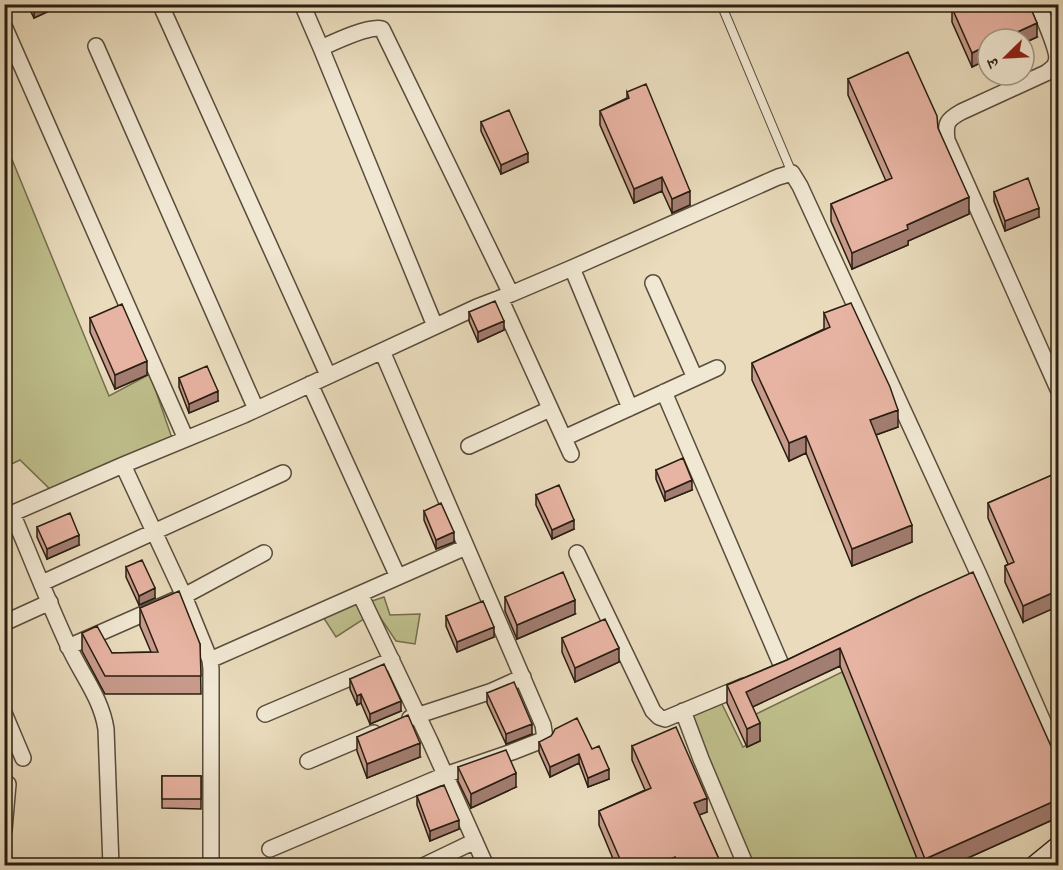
<svg xmlns="http://www.w3.org/2000/svg" width="1063" height="870" viewBox="0 0 1063 870" font-family="'EB Garamond','Noto Serif Devanagari',serif">
	<style>
		.green { fill: #bebe8b; stroke: #746e4e; stroke-width: 1.5 }
		.lines { fill: none; stroke-linecap: round; stroke-linejoin: round }
		.lane-casing { stroke: #594d3c; stroke-width: 10 }
		.street-casing { stroke: #594d3c; stroke-width: 18 }
		.secondary-casing { stroke: #291e11; stroke-width: 24 }
		.lane { stroke: #f1e8d3; stroke-width: 8 }
		.street { stroke: #f1e8d3; stroke-width: 15 }
		.secondary { stroke: #f1e8d3; stroke-width: 21 }
		.wall { fill: #c79a8b; stroke: #291e11; stroke-width: 1.5 }
		.shaded-wall { fill: #a27d71; stroke: #291e11; stroke-width: 1.5 }
		.building { fill: #e7b3a2; stroke: #291e11; stroke-width: 1.5 }
	</style>
	<rect width="100%" height="100%" fill="#e9dbbc"/>
	<filter id="stains"><feTurbulence type="fractalNoise" baseFrequency=".00333" numOctaves="4"/><feColorMatrix values="0 0 0 0 .2 0 0 0 0 .09 0 0 0 0 .02 0 0 0 .5 -.17"/></filter>
	<radialGradient id="worn" r=".72"><stop offset=".6" stop-color="#630" stop-opacity="0"/><stop offset="1" stop-color="#630" stop-opacity=".3"/></radialGradient>
	<path class="green" d="M4,140L109,396L150,374L174,444L55,494L20,460L5,467Z
		M354,597L363,604L384,597L390,615L420,614L415,644L396,641L376,611L336,637L316,606Z
		M842,672L937,865H748L678,720L720,700L743,747L760,739L750,717Z"/>
	<g class="lines">
		<g class="lane-casing">
			<path id="lane" d="M721,4L792,173"/>
		</g>
		<g class="street-casing">
			<path id="street" d="M302,4L321,48L435,326
				M1038,4C1042,16 1060,52 1056,62C1055,67 1050,70 1046,73L961,112C947,120 945,123 947,140L1058,389
				M162,8L328,375
				M4,26L186,439
				M96,46L256,409
				M321,48C334,42 370,25 382,29L511,294
				M572,268L630,408
				M653,283L695,378
				M500,298L571,454
				M310,384L398,577
				M664,392L783,669
				M564,438L717,368
				M469,446L550,409
				M123,465L184,596L210,660L211,669V866
				M12,513C31,557 48,602 68,645C81,674 101,697 106,729L111,866
				M4,517L123,465L244,415L477,307L511,294L572,268L778,177L792,173L800,186L979,575L1058,756
				M577,553L653,711L659,717L665,719L744,686
				M42,583L283,473
				M360,594L430,741L486,866
				M4,623L50,602
				M68,647L184,596L264,553
				M210,660L466,547
				M683,711L701,759L746,866
				M4,713L23,758
				M265,714L392,660
				M410,718L492,691L523,677
				M308,761L374,733
				M4,830L8,784
				M270,849L445,775L512,752L540,741L545,738L543,725L382,351
				M423,866L475,841"/>
		</g>
		<g class="secondary-casing">
			<path id="secondary" d="M1036,866L1058,848"/>
		</g>
		<use href="#lane" class="lane"/>
		<use href="#street" class="street"/>
		<use href="#secondary" class="secondary"/>
	</g>
	<path class="wall" d="M27,4H64L34,18Z
		M952,8L1037,37L1024,43V39H988V59L972,67L952,22Z
		M848,79L938,128L969,214L908,241V245L852,269L831,221V204L886,181L848,95Z
		M627,92L690,205L672,213L662,191L634,203L600,125V111L627,98Z
		M481,122L528,162L501,174L481,131Z
		M994,192L1039,217L1005,231L994,201Z
		M469,312L504,330L478,342L469,321Z
		M824,313L898,427L876,435L912,542L852,566L806,453L789,461L752,380V363L824,329Z
		M90,318L147,375L115,389L90,332Z
		M179,378L218,401L189,413L179,387Z
		M656,470L692,490L665,501L656,479Z
		M1059,472L1023,622L1005,582V566L1008,564L988,518V503Z
		M536,495L574,529L552,539L536,505Z
		M424,511L454,542L436,549L424,520Z
		M37,527L79,545L47,559L37,537Z
		M126,567L155,598L139,605L126,577Z
		M920,596L1059,764V817L950,866H920L840,666L752,707L760,741L747,747L727,703V685L787,660Z
		M505,597L575,614L517,639L505,611Z
		M140,608L200,644L201,694H105L82,651V633L112,653L151,652L140,626Z
		M446,616L494,637L457,652L446,626Z
		M562,638L619,662L575,682L562,652Z
		M350,679L401,711L370,724L361,703L357,705L350,689Z
		M487,693L532,734L506,744L487,703Z
		M357,737L420,757L367,778L357,751Z
		M539,742L592,749L609,779L588,787L579,763L550,777L539,752Z
		M632,746L707,812L699,815L722,866H616L599,825V811L645,790L632,760Z
		M458,767L516,787L471,808L458,781Z
		M162,776H201V809L162,808Z
		M417,796L459,829L430,841L417,805Z"/>
	<path class="shaded-wall" d="M43,4H64L34,18V9Z
		M1037,23V37L1024,43V39H1002Z
		M988,45V59L972,67V53Z
		M528,153V162L501,174V165Z
		M662,177V191L634,203V189Z
		M690,191V205L672,213V199Z
		M969,197V214L908,241V245L852,269V253L907,225Z
		M1039,208V217L1005,231V221Z
		M504,321V330L478,342V332Z
		M147,361V375L115,389V375Z
		M218,391V401L189,413V404Z
		M898,410V427L870,437V420Z
		M806,436V453L789,461V443Z
		M692,480V490L665,501V492Z
		M574,520V529L552,539V530Z
		M912,525V542L852,566V549Z
		M454,532V542L436,549V540Z
		M79,535V545L47,559V549Z
		M155,588V598L139,605V596Z
		M1059,590V606L1023,622V606Z
		M575,600V614L517,639V625Z
		M494,627V637L457,652V642Z
		M619,648V662L575,682V668Z
		M840,648V666L746,710V692Z
		M361,694V703L357,705V696Z
		M401,701V711L370,724V714Z
		M760,723V741L747,747V729Z
		M532,724V734L506,744V734Z
		M420,743V757L367,778V764Z
		M579,754V763L550,777V767Z
		M609,769V779L588,787V778Z
		M516,773V787L471,808V794Z
		M707,798V812L694,817V803Z
		M1059,799V817L950,866H925V859Z
		M459,820V829L430,841V831Z
		M675,857V866H656Z"/>
	<path class="building" d="M32,4H43L34,9Z
		M958,4H1029L1037,23L1002,39H988V45L972,53L952,8Z
		M908,52L937,116L938,128L969,197L907,225L908,229L852,253L831,204L892,178L848,79Z
		M646,84L690,191L672,199L662,177L634,189L600,111L629,98L627,92Z
		M509,110L528,153L501,165L481,122Z
		M1028,178L1039,208L1005,221L994,192Z
		M495,301L504,321L478,332L469,312Z
		M851,303L890,387L898,410L870,420L912,525L852,549L806,436L789,443L752,363L830,327L824,313Z
		M122,304L147,361L115,375L90,318Z
		M207,366L218,391L189,404L179,378Z
		M683,458L692,480L665,492L656,470Z
		M1059,472V590L1023,606L1005,566L1014,562L988,503Z
		M559,485L574,520L552,530L536,495Z
		M441,503L454,532L436,540L424,511Z
		M70,513L79,535L47,549L37,527Z
		M142,560L155,588L139,596L126,567Z
		M563,572L575,600L517,625L505,597Z
		M973,572L1059,764V799L925,859L840,648L746,692L760,723L747,729L727,685L787,660L920,596Z
		M179,591L200,644L201,676H105L82,633L97,626L112,653L158,652L140,608Z
		M483,601L494,627L457,642L446,616Z
		M605,619L619,648L575,668L562,638Z
		M384,664L401,701L370,714L361,694L357,696L350,679Z
		M514,682L532,724L506,734L487,693Z
		M408,715L420,743L367,764L357,737Z
		M577,718L592,749L599,746L609,769L588,778L579,754L550,767L539,742L551,736L553,733L555,729Z
		M676,727L707,798L694,803L722,866H679L675,857L656,866H623L599,811L651,788L632,746Z
		M506,750L516,773L471,794L458,767Z
		M162,776H201V799H162Z
		M444,785L459,820L430,831L417,796Z
		M166,859H202L204,865L207,866H166Z
		M216,865H264V866H213Z"/>
	<rect width="1063" height="870" fill="none" stroke="#e9dbbc" stroke-width="24"/>
	<rect x="6" y="6" width="1051" height="858" fill="none" stroke="#291e11" stroke-width="3"/>
	<rect x="12" y="12" width="1039" height="846" fill="none" stroke="#291e11" stroke-width="1.5"/>
	<g transform="translate(1006 57) rotate(246)"><circle r="28" fill="#f1e8d3" stroke="#a19785" stroke-width="1.5"/>
	<path d="M0-4.5L10 22L0 15L-10 22Z" fill="#8f2418"/>
	<text y="-9" font-size="16" font-weight="bold" text-anchor="middle" fill="#291e11">उ</text>
	</g>
	<rect width="100%" height="100%" filter="url(#stains)"/>
	<rect width="100%" height="100%" fill="url(#worn)"/>
</svg>
